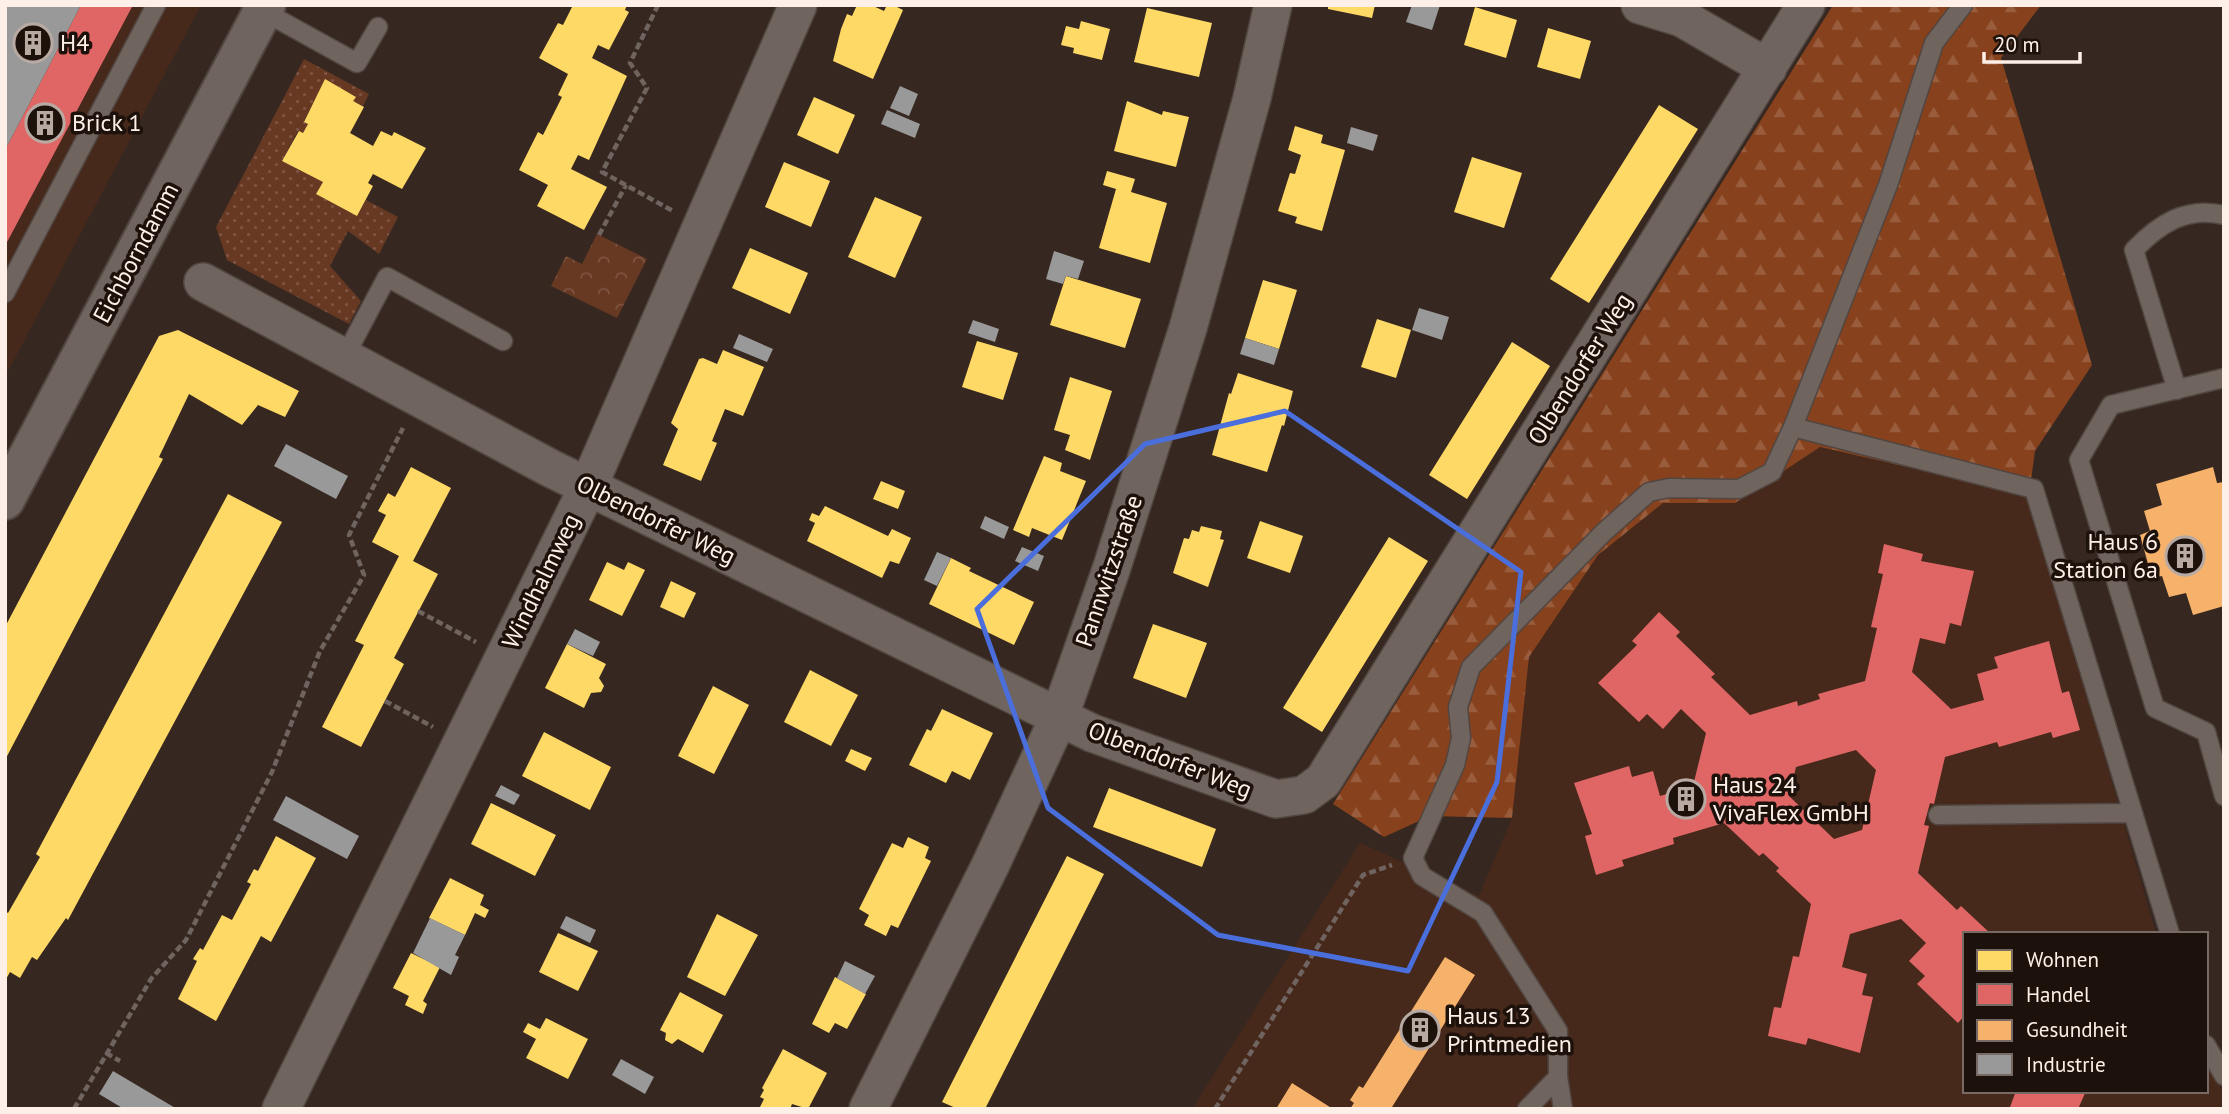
<svg xmlns="http://www.w3.org/2000/svg" width="2229" height="1114" viewBox="0 0 2229 1114" font-family="'PT Sans',sans-serif">
	<style>
		.built { fill: #46291b }
		.grass { fill: url(#grass-dots) }
		.forest { fill: url(#forest-firs) }
		.park { fill: url(#park-crowns) }
		.homes { fill: #ffd966 }
		.shops { fill: #e06666; fill-rule: evenodd }
		.health { fill: #f6b26b }
		.industry { fill: #999 }
		.lines { fill: none; stroke-linecap: round; stroke-linejoin: round }
		.lane-casing { stroke: #514641; stroke-width: 21 }
		.street-casing { stroke: #514641; stroke-width: 40 }
		.secondary-casing { stroke: #514641; stroke-width: 42 }
		.path { stroke: #706460; stroke-width: 4.5; stroke-dasharray: 7 3.5; stroke-linecap: butt }
		.lane { stroke: #70645f; stroke-width: 18 }
		.street { stroke: #70645f; stroke-width: 37 }
		.secondary { stroke: #70645f; stroke-width: 38 }
		.marked { fill: none; stroke: #4a6edb; stroke-width: 5; stroke-linejoin: round }
		.labels { text-anchor: middle; stroke-width: 7; stroke-linejoin: round; paint-order: stroke }
		.poi-label { font-size: 24px; fill: #fef0e9; stroke: #1d110c; text-anchor: start }
		.street-label { font-size: 24px; fill: #fef0e9; stroke: #1d110c }
	</style>
	<defs>
		<pattern id="grass-dots" width="8" height="8" patternUnits="userSpaceOnUse" patternTransform="scale(1.75)"><rect width="8" height="8" fill="#673822"/><path d="M2 2h.1M6 6h.1" fill="none" stroke="#7e5542" stroke-width="1.8" stroke-linecap="round"/></pattern>
		<pattern id="forest-firs" width="22" height="20" patternUnits="userSpaceOnUse" patternTransform="scale(1.75)"><rect width="22" height="20" fill="#87411c"/><path d="M5 1l3.5 6h-7zM16 11l3.5 6h-7z" fill="#995d3d"/></pattern>
		<pattern id="park-crowns" width="20" height="18" patternUnits="userSpaceOnUse" patternTransform="scale(1.75)"><rect width="20" height="18" fill="#673822"/><path d="M2 6a3 3 0 1 1 6 0M12 15a3 3 0 1 1 6 0" fill="none" stroke="#7e5542"/></pattern>
	</defs>
	<rect width="100%" height="100%" fill="#362821"/>
	<path class="built" d="M5,5H201L5,377Z
		M1819,447L2029,495L2156,934H1965V1091H2206V1066L2224,1092V1109H1192L1360,843L1479,896L1512,818L1529,657L1598,555L1663,503H1735Z"/>
	<path class="grass" d="M304,59L369,94L363,106L353,101L355,96L325,80L304,121L308,124L303,133L298,131L282,161L323,182L316,194L357,216L366,200L398,217L379,254L348,231L330,266L361,301L349,324L227,260L216,227Z"/>
	<path class="forest" d="M1833,5H2041L2001,58L2092,365L2035,451L2029,495L1820,447L1735,503H1663L1598,555L1529,657L1512,818L1430,816L1384,837L1333,804Z"/>
	<path class="park" d="M597,234L647,259L617,318L551,286L566,256L582,264Z"/>
	<path class="homes" d="M573,5H627L625,10L629,12L609,50L598,45L592,58L627,76L589,160L578,155L571,169L607,187L584,230L537,206L548,185L519,170L538,132L543,135L562,97L558,95L568,74L539,58L558,23L563,25Z
		M857,5H871L884,11L887,5H893L903,10L873,79L833,61L841,29L847,14L852,16Z
		M1328,5H1375L1372,18L1328,9Z
		M1475,7L1517,20L1506,58L1464,45Z
		M1147,8L1212,23L1199,77L1134,62Z
		M1081,21L1110,29L1102,60L1073,53L1074,48L1061,45L1066,26L1079,29Z
		M1548,28L1591,41L1580,79L1537,67Z
		M325,79L356,97L353,101L364,107L350,133L373,146L381,131L392,136L394,132L426,148L402,189L373,174L368,183L373,186L357,216L316,194L323,182L282,161L299,131L303,133L308,124L304,122Z
		M814,97L855,115L838,154L797,135Z
		M1127,101L1162,115L1163,111L1189,117L1176,167L1114,151Z
		M1659,105L1698,129L1589,303L1550,279Z
		M1295,126L1323,135L1321,143L1345,150L1322,231L1295,223L1297,217L1278,211L1290,173L1295,174L1301,155L1288,150Z
		M1472,157L1522,173L1504,228L1454,212Z
		M784,162L830,181L811,227L765,207Z
		M1107,171L1135,179L1131,192L1167,203L1150,263L1099,248L1116,189L1103,185Z
		M875,197L922,217L895,278L848,257Z
		M750,248L808,273L790,314L732,288Z
		M1066,276L1141,299L1125,348L1050,325Z
		M1263,280L1297,290L1279,349L1245,338Z
		M1377,319L1411,330L1396,378L1361,367Z
		M178,330L299,391L285,417L258,405L242,425L189,394L159,457L163,459L5,760V627L159,336Z
		M977,341L1018,353L1003,400L962,387Z
		M1512,342L1550,366L1467,499L1429,475Z
		M723,350L764,367L743,416L725,409L712,441L717,443L701,481L663,465L678,429L671,423L699,359L703,358L717,364Z
		M1238,373L1293,391L1284,426L1282,425L1267,472L1212,455L1229,393L1231,394Z
		M1070,377L1112,391L1090,460L1065,450L1070,435L1054,430Z
		M1044,456L1062,463L1060,471L1086,481L1062,540L1032,528L1029,537L1013,530Z
		M411,467L451,488L413,561L438,574L394,658L404,664L361,747L322,727L364,645L355,641L399,556L372,542L386,515L378,511L388,493L395,497Z
		M881,481L905,491L898,509L873,499Z
		M228,494L282,522L68,920L66,918L37,960L32,957L20,978L10,972L5,981V911L8,913L40,857L36,854Z
		M825,506L888,536L892,529L911,538L899,564L890,561L882,578L807,541L815,523L809,520L812,513L819,516Z
		M1260,521L1303,536L1290,573L1247,558Z
		M1201,526L1222,531L1220,539L1224,540L1208,587L1173,573L1184,538L1189,539L1192,530L1199,532Z
		M1389,537L1428,561L1322,732L1283,708Z
		M951,558L971,568L969,571L1034,602L1014,645L929,604Z
		M607,562L624,570L628,562L645,570L622,616L589,600Z
		M671,581L696,593L684,618L660,607Z
		M1153,624L1207,643L1186,698L1133,678Z
		M567,644L606,664L599,678L604,686L601,692L591,693L584,708L545,688Z
		M810,670L858,695L831,746L784,722Z
		M713,686L749,705L714,774L678,756Z
		M942,709L993,733L970,780L952,771L946,783L909,765L927,729L931,731Z
		M544,732L611,767L590,810L522,776Z
		M851,749L872,758L865,771L845,761Z
		M1109,788L1216,829L1202,867L1093,827Z
		M491,803L556,835L535,876L471,844Z
		M276,836L316,858L271,942L261,936L216,1021L178,999L197,961L193,959L200,948L203,950L222,915L232,920L251,884L247,882L254,869L258,871Z
		M908,837L929,847L925,858L931,861L898,928L891,925L886,936L864,925L869,915L859,909L892,843L903,848Z
		M1067,856L1104,874L985,1109H958L942,1102Z
		M450,878L484,895L480,905L489,910L485,918L475,913L465,935L429,918Z
		M717,914L758,935L725,996L687,977Z
		M558,933L598,951L578,991L539,972Z
		M411,953L440,967L423,1001L427,1004L423,1014L405,1005L409,996L393,988Z
		M835,977L866,994L847,1029L835,1023L829,1033L812,1024Z
		M680,992L723,1015L703,1053L678,1039L672,1044L665,1040L666,1033L660,1030Z
		M546,1018L588,1039L568,1079L526,1058L536,1039L523,1032L528,1023L540,1029Z
		M783,1049L827,1073L808,1109L792,1104L790,1109H759L764,1099L760,1097L764,1090L762,1088Z"/>
	<path class="shops" d="M81,5H133L5,246V150Z
		M1884,544L1923,554L1921,561L1974,571L1961,626L1950,623L1945,644L1920,638L1912,672L1951,709L1984,700L1977,674L1998,668L1994,657L2049,641L2062,693L2069,691L2080,730L2053,738L2051,732L1999,747L1997,742L1945,757L1934,804L1930,803L1924,825L1929,826L1918,873L1957,910L1961,906L1991,934H1965V1015L1958,1023L1917,984L1925,976L1909,961L1926,943L1901,919L1850,934L1842,967L1867,974L1862,995L1873,997L1860,1053L1808,1038L1806,1045L1768,1036L1774,1007L1781,1008L1793,956L1799,957L1811,904L1776,871L1779,868L1763,853L1759,856L1724,823L1673,838L1674,844L1622,860L1624,866L1596,875L1585,836L1592,834L1574,783L1629,766L1632,777L1653,771L1660,796L1693,786L1706,733L1681,709L1663,729L1647,714L1639,722L1598,683L1637,645L1632,641L1659,612L1680,632L1676,636L1715,674L1711,677L1750,715L1797,701L1798,706L1820,699L1818,694L1865,681L1877,628L1871,627L1883,574L1878,573ZM1856,750L1876,770L1862,830L1834,839L1789,796L1796,767Z
		M2016,1091H2086L2078,1109H2013L2010,1107Z"/>
	<path class="health" d="M2213,467L2217,483L2224,482V606L2193,615L2186,593L2169,597L2162,576L2152,578L2140,535L2150,531L2144,511L2162,505L2156,484Z
		M1445,957L1475,975L1392,1107L1395,1109H1350L1354,1103L1350,1100L1359,1086L1363,1088Z
		M1292,1083L1333,1109H1276Z"/>
	<path class="industry" d="M5,5H81L5,150Z
		M1412,5H1440L1432,30L1406,22Z
		M900,86L918,94L909,116L890,108Z
		M887,110L920,124L915,138L881,124Z
		M1351,127L1378,135L1373,151L1347,143Z
		M1054,251L1084,261L1078,279L1066,276L1063,284L1046,279Z
		M1419,308L1449,317L1442,340L1412,330Z
		M973,320L999,329L995,342L968,333Z
		M739,334L773,349L767,362L733,348Z
		M1245,338L1279,349L1274,365L1240,354Z
		M286,444L348,476L336,499L274,466Z
		M985,516L1009,527L1004,539L980,528Z
		M1022,547L1044,556L1038,571L1015,561Z
		M937,552L951,558L937,586L924,580Z
		M575,629L600,642L593,656L567,644Z
		M501,785L520,795L514,805L495,796Z
		M286,796L359,836L347,859L273,820Z
		M566,916L596,930L590,943L560,928Z
		M430,918L465,935L455,955L459,957L451,975L413,953Z
		M845,961L875,976L865,994L837,978Z
		M621,1059L654,1077L645,1094L612,1075Z
		M113,1071L177,1109H124L99,1094Z"/>
	<g class="lines">
		<g class="lane-casing">
			<path id="lane" d="M263,11L357,63L378,27
				M5,293L156,5
				M344,358L387,277L503,341
				M2224,378L2111,405L2079,460L2155,708L2206,732L2224,796
				M2177,390L2134,250C2159,224 2186,206 2224,215
				M1793,427L2034,489L2170,934
				M1938,815L2133,813
				M2206,1045L2224,1076
				M1527,1109L1558,1077
				M1563,1109L1558,1077V1031L1483,913L1422,876L1413,858L1455,765L1461,738L1458,707L1471,667L1604,532L1649,492L1669,488L1739,489L1772,472L1793,427L1888,185L1934,43L1963,5"/>
		</g>
		<g class="street-casing">
			<path id="street" d="M1640,5L1682,18L1768,68
				M203,282L550,468L1092,733L1276,799L1304,795L1323,781L1806,5
				M281,1109L588,487L798,5
				M868,1109L990,866L1060,715L1111,570L1188,328L1252,98L1273,5"/>
		</g>
		<g class="secondary-casing">
			<path id="secondary" d="M5,500L266,5"/>
		</g>
		<path class="path" d="M658,5L630,63L647,88L602,172L673,211
			M599,235L626,185
			M418,611L476,642
			M385,701L433,727
			M106,1053L120,1061
			M74,1109L151,979L186,940L272,772L320,651L364,575L349,535L403,428
			M1215,1109L1363,875L1392,865"/>
		<use href="#lane" class="lane"/>
		<use href="#street" class="street"/>
		<use href="#secondary" class="secondary"/>
	</g>
	<path class="marked" d="M1285,411L1521,572L1497,782L1408,971L1218,935L1048,808L977,609L1145,444Z"/>
	<defs>
		<g id="building-ring" transform="scale(2.0125)"><circle r="9.5" fill="#1d110c" stroke="#b8aaa3" stroke-width="1.5"/><path d="M-4-6H4V6H1V3H-1V6H-4ZM-2.5-4.3h1.7v1.8h-1.7ZM.8-4.3h1.7v1.8H.8ZM-2.5-1h1.7V.8h-1.7ZM.8-1h1.7V.8H.8Z" fill="#b8aaa3"/></g>
	</defs>
	<g fill-rule="evenodd">
		<use href="#building-ring" x="33" y="43"/>
		<use href="#building-ring" x="45" y="123"/>
		<use href="#building-ring" x="2185" y="556"/>
		<use href="#building-ring" x="1686" y="799"/>
		<use href="#building-ring" x="1420" y="1030"/>
	</g>
	<g class="labels">
		<g class="poi-label">
			<text x="60" y="51">H4</text>
			<text x="72" y="131">Brick 1</text>
			<text x="2158" y="550" text-anchor="end">Haus 6<tspan x="2158" dy="28">Station 6a</tspan></text>
			<text x="1713" y="793">Haus 24<tspan x="1713" dy="28">VivaFlex GmbH</tspan></text>
			<text x="1447" y="1024">Haus 13<tspan x="1447" dy="28">Printmedien</tspan></text>
		</g>
		<g class="street-label">
			<text transform="translate(136 253) rotate(-62)" y="8">Eichborndamm</text>
			<text transform="translate(1580 369) rotate(-58)" y="8">Olbendorfer Weg</text>
			<text transform="translate(656 520) rotate(26)" y="8">Olbendorfer Weg</text>
			<text transform="translate(1109 571) rotate(-71)" y="8">Pannwitzstraße</text>
			<text transform="translate(541 581) rotate(-64)" y="8">Windhalmweg</text>
			<text transform="translate(1170 760) rotate(21)" y="8">Olbendorfer Weg</text>
		</g>
	</g>
	<rect width="2229" height="1114" fill="none" stroke="#fef0e9" stroke-width="14"/>
	<rect x="1963" y="932" width="245" height="161" fill="#1d110c" stroke="#776a64" stroke-width="2"/>
	<rect x="1977" y="950" width="35" height="21" fill="#ffd966" stroke="#776a64" stroke-width="2"/>
	<text x="2026" y="967" font-size="21" fill="#fef0e9">Wohnen</text>
	<rect x="1977" y="984" width="35" height="21" fill="#e06666" stroke="#776a64" stroke-width="2"/>
	<text x="2026" y="1002" font-size="21" fill="#fef0e9">Handel</text>
	<rect x="1977" y="1020" width="35" height="21" fill="#f6b26b" stroke="#776a64" stroke-width="2"/>
	<text x="2026" y="1037" font-size="21" fill="#fef0e9">Gesundheit</text>
	<rect x="1977" y="1054" width="35" height="21" fill="#999999" stroke="#776a64" stroke-width="2"/>
	<text x="2026" y="1072" font-size="21" fill="#fef0e9">Industrie</text>
	<path d="M1984 52v10h96v-10" fill="none" stroke="#fef0e9" stroke-width="3.5"/>
	<text x="1994" y="52" font-size="21" fill="#fef0e9" stroke="#1d110c" stroke-width="5" paint-order="stroke">20 m</text>
</svg>
